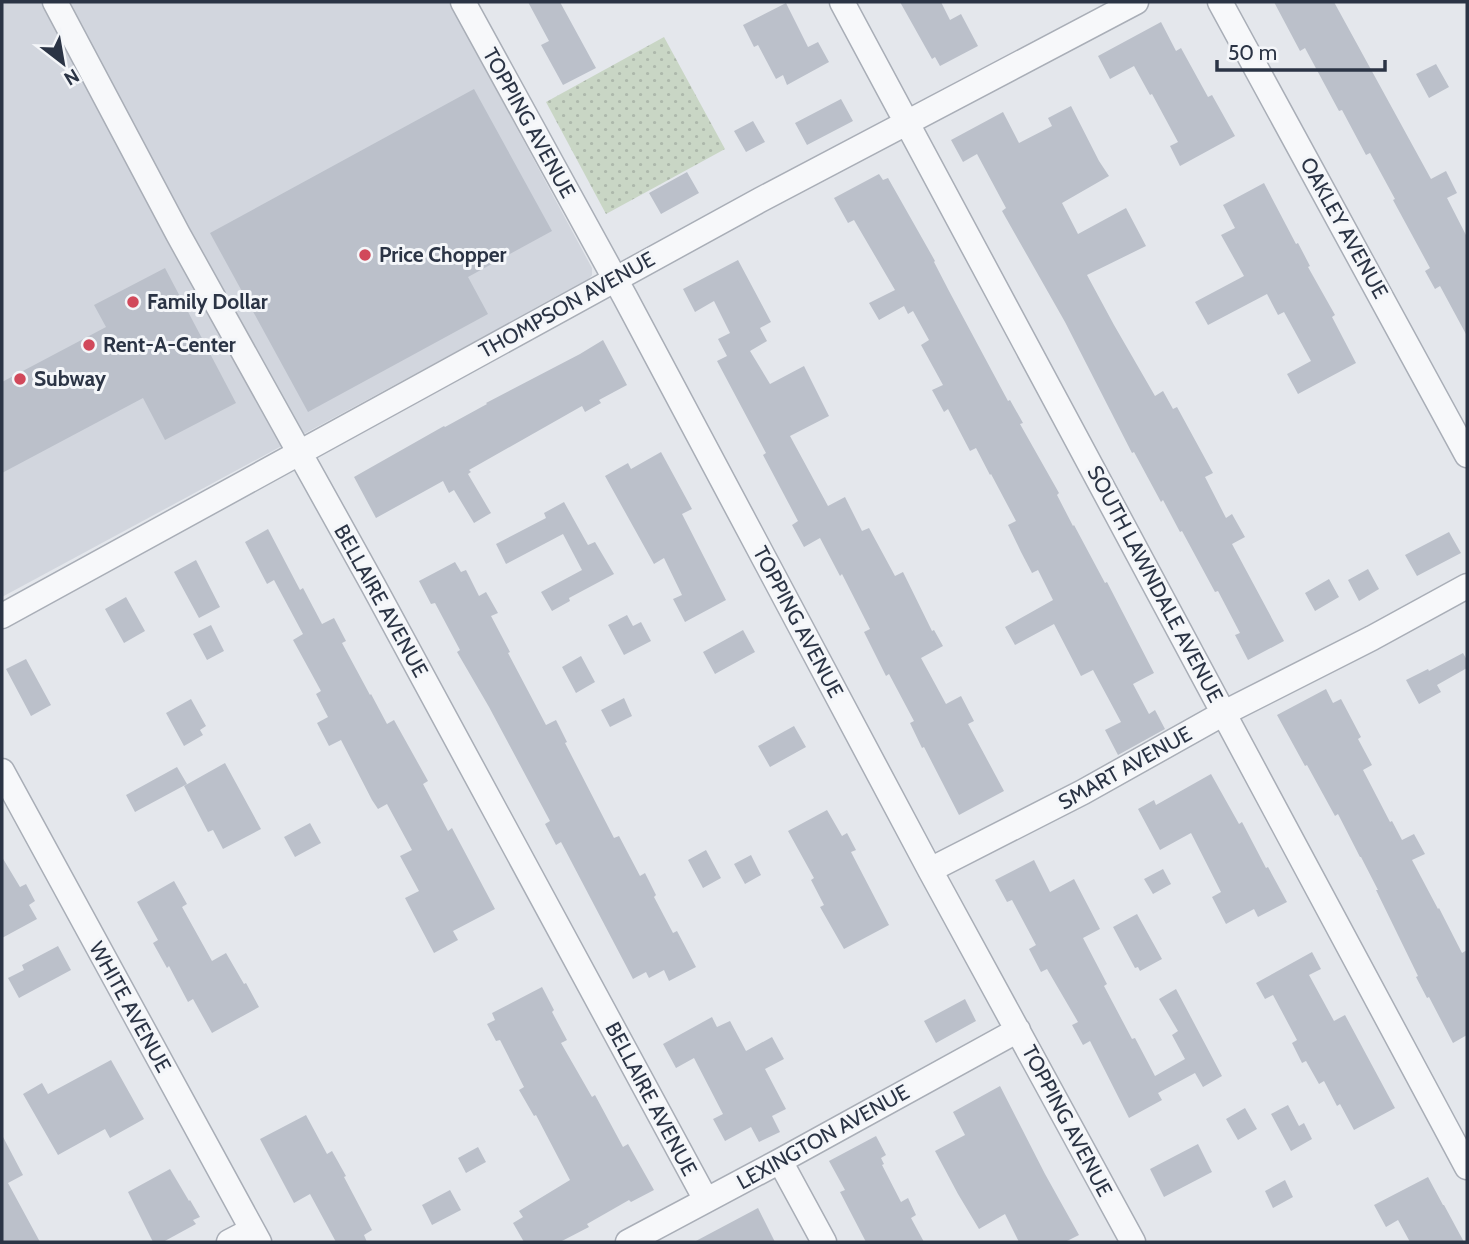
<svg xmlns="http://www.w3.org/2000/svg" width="1469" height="1244" viewBox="0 0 1469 1244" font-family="Cabin,sans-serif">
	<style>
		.built { fill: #d2d6de }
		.grass { fill: url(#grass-dots) }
		.building { fill: #bbc0ca }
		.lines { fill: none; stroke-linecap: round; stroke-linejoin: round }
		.street-casing { stroke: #a9aeb7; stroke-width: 27 }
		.street { stroke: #f7f8fa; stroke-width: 24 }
		.poi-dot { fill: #d1495b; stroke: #f4f6f9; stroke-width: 2.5 }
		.labels { text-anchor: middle; stroke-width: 6; stroke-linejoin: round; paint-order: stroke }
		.street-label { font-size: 21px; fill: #2b3445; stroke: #f4f6f9 }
		.poi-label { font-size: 21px; font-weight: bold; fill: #2b3445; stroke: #f4f6f9; text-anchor: start }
	</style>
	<defs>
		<pattern id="grass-dots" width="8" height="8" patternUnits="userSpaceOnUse" patternTransform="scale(1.75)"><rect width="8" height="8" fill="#c9d6c5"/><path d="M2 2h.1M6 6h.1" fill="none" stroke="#adb8ab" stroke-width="1.8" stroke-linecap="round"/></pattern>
	</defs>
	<rect width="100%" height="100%" fill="#e4e7ec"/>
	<path class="built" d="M2,2H449L592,268V275L587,281L2,597Z"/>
	<path class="grass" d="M664,37L725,149L606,214L546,102Z"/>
	<path class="building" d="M528,2H560L596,68L563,85L541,45L549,41Z
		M900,2H941L950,20L961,14L978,46L940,66L935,57L932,59Z
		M1274,2H1334L1431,179L1446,171L1457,193L1447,198L1467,237V336L1440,286L1435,289L1425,271L1430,268L1393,200L1395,199L1370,153L1366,155L1342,110L1339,111L1305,48L1300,51Z
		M786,3L808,47L818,42L829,62L787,85L783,75L776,79L758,45L754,47L743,25Z
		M1161,22L1176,51L1181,48L1208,97L1212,95L1235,136L1180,166L1170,146L1178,142L1152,94L1150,95L1134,66L1110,79L1098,56Z
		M1436,64L1449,87L1429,98L1416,74Z
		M474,89L552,231L468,277L488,314L308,412L210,233Z
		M841,99L853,121L807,145L795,123Z
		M1071,106L1099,161L1109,176L1062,203L1078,234L1126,208L1146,246L1087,275L1114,325L1155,396L1163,391L1173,409L1177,407L1213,473L1205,477L1226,518L1232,514L1245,537L1232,544L1284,641L1248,660L1235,635L1240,633L1218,591L1215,592L1182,531L1180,532L1163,500L1161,502L1134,452L1132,453L1065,322L1002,211L1006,208L977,154L963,162L951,140L1003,112L1019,143L1052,126L1048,118Z
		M753,121L765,142L746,152L734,131Z
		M687,172L699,193L661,214L649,193Z
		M879,174L883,180L888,178L935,261L934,262L949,291L1008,401L1010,400L1023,423L1020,424L1059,493L1057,495L1073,526L1074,525L1105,583L1107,582L1154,673L1133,684L1149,714L1155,710L1165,729L1118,755L1105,730L1121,722L1093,670L1081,676L1054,624L1015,645L1005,627L1053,600L1038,570L1032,573L1021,552L1008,525L1016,521L991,474L990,475L976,448L970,451L948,409L944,412L932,390L943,385L921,345L929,340L913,311L908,314L904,306L879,320L869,303L895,290L854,220L848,223L834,198Z
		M1264,183L1296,244L1298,243L1310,266L1308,267L1335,315L1332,317L1356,363L1298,394L1287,374L1311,361L1284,312L1278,315L1267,294L1208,325L1195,302L1244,276L1221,235L1235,228L1223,205Z
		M738,260L771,322L760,328L767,341L750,351L770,384L804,366L829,416L790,436L828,506L845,497L862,531L869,528L895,576L903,572L932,631L934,630L943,646L921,658L946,704L961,696L974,721L968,724L1004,791L959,815L924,747L922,748L910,723L914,721L889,674L886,676L864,632L870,629L842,574L840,576L820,538L804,547L792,525L798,521L763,455L766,453L717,361L727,356L718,339L730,333L714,301L695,312L683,289Z
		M165,268L236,403L165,440L143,398L2,473V382L106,327L94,305Z
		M603,340L627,385L599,400L601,403L585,412L582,406L469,470L471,472L468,474L491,513L474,523L454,490L449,493L443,481L376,518L354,477L444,426L445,427L487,404L486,403L580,354Z
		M661,452L692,509L682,514L726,600L685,622L673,599L682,595L664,558L654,564L605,476L628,463L631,469Z
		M564,502L588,545L595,542L614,574L569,598L570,601L552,611L541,592L582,570L563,534L506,564L496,544L546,518L544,513Z
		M268,529L300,590L303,588L322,624L334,618L346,641L342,643L370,695L371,694L387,724L394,720L428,781L423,784L448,831L452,828L495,909L453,931L458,940L434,953L405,898L419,891L400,856L412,850L387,804L378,809L372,800L341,740L329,746L317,723L328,717L316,694L321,691L293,640L303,634L274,580L267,584L245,542Z
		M1449,532L1461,553L1417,576L1405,555Z
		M196,560L220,607L199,618L174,572Z
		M455,562L461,572L466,570L479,596L486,592L498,613L491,616L510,652L508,653L546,725L556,720L567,742L565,743L614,838L619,836L640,876L645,873L656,895L654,897L673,933L677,931L696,967L669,981L664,970L649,978L646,972L633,979L561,842L556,845L545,824L550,821L489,707L457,652L460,650L435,603L431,604L419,581Z
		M1368,569L1379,589L1359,601L1348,580Z
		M1329,579L1339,597L1315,611L1305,593Z
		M126,597L145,631L124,643L105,609Z
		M627,615L633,626L641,622L651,641L624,655L608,625Z
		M211,625L224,651L207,660L193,634Z
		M743,630L755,652L715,674L703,652Z
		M1463,653L1467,660V668L1437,685L1441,692L1419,704L1406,680L1428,669L1429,671Z
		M581,656L595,682L576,693L562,667Z
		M26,659L51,705L31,716L6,669Z
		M1326,689L1333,703L1341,699L1361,737L1358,739L1372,765L1363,770L1390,822L1392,821L1402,840L1414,834L1425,854L1412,860L1438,909L1439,908L1462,953L1467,950V1035L1453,1043L1429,997L1427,998L1416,977L1418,976L1376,890H1378L1361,857H1360L1338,814L1335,816L1307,765L1305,766L1277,715Z
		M624,698L632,716L610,727L601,710Z
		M191,699L206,726L200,730L203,735L184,746L166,713Z
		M794,726L806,747L770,767L758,746Z
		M225,763L261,829L223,849L213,830L208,832L184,786Z
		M177,767L187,784L135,812L126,795Z
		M1211,774L1239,824L1242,822L1266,868L1268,867L1287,902L1258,917L1254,909L1226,924L1212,897L1221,892L1191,833L1160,850L1138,809L1154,800L1156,805Z
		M827,810L842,836L847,833L856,850L851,852L889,925L844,949L820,907L824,905L811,880L814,878L788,831Z
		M310,823L321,843L295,857L284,837Z
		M706,850L721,878L703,888L688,860Z
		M751,855L761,875L745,884L734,864Z
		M2,857L20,887L26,884L35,901L29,905L37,919L2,938Z
		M1034,860L1050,892L1074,879L1100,929L1083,938L1107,984L1104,986L1132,1039L1135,1038L1155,1076L1185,1059L1172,1035L1178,1031L1159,999L1176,989L1222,1076L1203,1087L1195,1073L1158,1093L1162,1100L1129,1118L1090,1041L1083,1045L1072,1025L1078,1022L1047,969L1041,972L1029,949L1036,945L1012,900L1007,902L995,880Z
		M1163,869L1171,884L1153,894L1144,879Z
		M174,881L187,904L182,907L212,961L226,953L244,984L246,983L259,1007L212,1033L193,999L188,1002L169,966L167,968L153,943L158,940L137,902Z
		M1137,914L1162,959L1140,971L1138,967L1135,968L1113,927Z
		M58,946L71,970L19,998L8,978L24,970L22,965Z
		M1312,952L1321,969L1309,975L1334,1021L1345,1015L1395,1108L1354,1130L1340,1104L1337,1106L1324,1081L1319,1084L1306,1061L1302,1063L1292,1043L1297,1040L1273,995L1265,999L1256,983Z
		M542,987L554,1010L552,1012L567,1040L561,1043L592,1097L595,1095L623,1147L628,1144L654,1190L631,1202L629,1200L587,1224L589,1227L560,1242H524L513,1223L523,1217L519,1211L570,1180L536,1115L534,1116L519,1090L524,1087L500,1040L496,1041L487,1024L495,1020L492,1013Z
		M965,999L976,1021L936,1043L924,1021Z
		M712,1017L717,1027L730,1021L746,1051L772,1037L784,1059L765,1069L786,1109L772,1116L780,1132L759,1142L751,1127L725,1141L713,1119L723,1114L694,1058L676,1068L663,1044Z
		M111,1060L144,1119L110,1138L105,1129L58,1155L23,1094L42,1083L48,1094Z
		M1000,1086L1045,1174L1079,1235L1065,1242H1019L1005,1214L979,1229L958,1194L935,1151L965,1135L953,1112Z
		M1288,1105L1299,1126L1304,1123L1312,1139L1291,1151L1271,1114Z
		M1245,1108L1257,1129L1238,1140L1226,1119Z
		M306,1115L327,1154L332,1151L346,1176L344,1177L372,1230L364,1235L367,1242H336L310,1194L294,1203L260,1139Z
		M2,1135L23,1175L8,1183L40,1242H2Z
		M876,1136L886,1155L881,1158L884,1164L882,1165L901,1202L908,1198L916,1215L911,1218L924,1242H866L840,1192L845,1190L829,1161Z
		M1198,1144L1212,1172L1164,1197L1150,1169Z
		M478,1147L486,1162L466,1173L458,1158Z
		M170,1169L189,1201L190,1200L200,1217L193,1220L196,1224L163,1242H153L128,1192Z
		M1428,1177L1443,1205H1444L1464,1242H1410L1398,1220L1386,1227L1374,1205Z
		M1285,1180L1293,1197L1273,1208L1265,1191Z
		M450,1190L461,1210L432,1225L422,1205Z
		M758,1208L775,1242H694Z"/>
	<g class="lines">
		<g class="street-casing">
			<path id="street" d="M55,2L178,234L373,585L706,1200
				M463,2L625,297L930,870L1133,1242
				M842,2L1467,1167
				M1220,2L1467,455
				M2,616L760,200L1136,2
				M2,771L259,1242
				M930,870L1083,792L1224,713L1372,638L1467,586
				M780,1161L824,1242
				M229,1242L252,1230
				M628,1242L780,1161L1018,1030"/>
		</g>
		<use href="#street" class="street"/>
	</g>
	<g class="poi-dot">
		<circle cx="365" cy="255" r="7"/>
		<circle cx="133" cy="302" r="7"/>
		<circle cx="89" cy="345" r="7"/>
		<circle cx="20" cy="379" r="7"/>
	</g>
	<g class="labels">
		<g class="street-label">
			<text transform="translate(529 123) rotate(61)" y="7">TOPPING AVENUE</text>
			<text transform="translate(1344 228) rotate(61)" y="7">OAKLEY AVENUE</text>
			<text transform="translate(567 305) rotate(-29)" y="7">THOMPSON AVENUE</text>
			<text transform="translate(1155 584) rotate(62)" y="7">SOUTH LAWNDALE AVENUE</text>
			<text transform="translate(381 601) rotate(61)" y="7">BELLAIRE AVENUE</text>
			<text transform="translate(798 622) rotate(62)" y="7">TOPPING AVENUE</text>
			<text transform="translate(1125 768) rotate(-29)" y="7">SMART AVENUE</text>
			<text transform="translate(130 1007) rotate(61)" y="7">WHITE AVENUE</text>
			<text transform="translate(651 1099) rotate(62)" y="7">BELLAIRE AVENUE</text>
			<text transform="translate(1067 1121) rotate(62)" y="7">TOPPING AVENUE</text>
			<text transform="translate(823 1137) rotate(-29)" y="7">LEXINGTON AVENUE</text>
		</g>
		<g class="poi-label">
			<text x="379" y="262">Price Chopper</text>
			<text x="147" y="309">Family Dollar</text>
			<text x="103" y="352">Rent-A-Center</text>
			<text x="34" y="386">Subway</text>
		</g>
	</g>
	<rect width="1469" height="1244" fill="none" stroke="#2b3445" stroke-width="7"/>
	<g transform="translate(63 63) rotate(149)" stroke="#f4f6f9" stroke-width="5" paint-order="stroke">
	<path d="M0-5L12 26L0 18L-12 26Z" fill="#2b3445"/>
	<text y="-10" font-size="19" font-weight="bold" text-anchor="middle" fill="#2b3445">N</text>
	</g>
	<path d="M1217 60v10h168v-10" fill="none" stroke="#2b3445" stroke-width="3.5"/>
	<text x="1228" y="60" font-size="21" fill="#2b3445" stroke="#f4f6f9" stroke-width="5" paint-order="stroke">50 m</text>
</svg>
